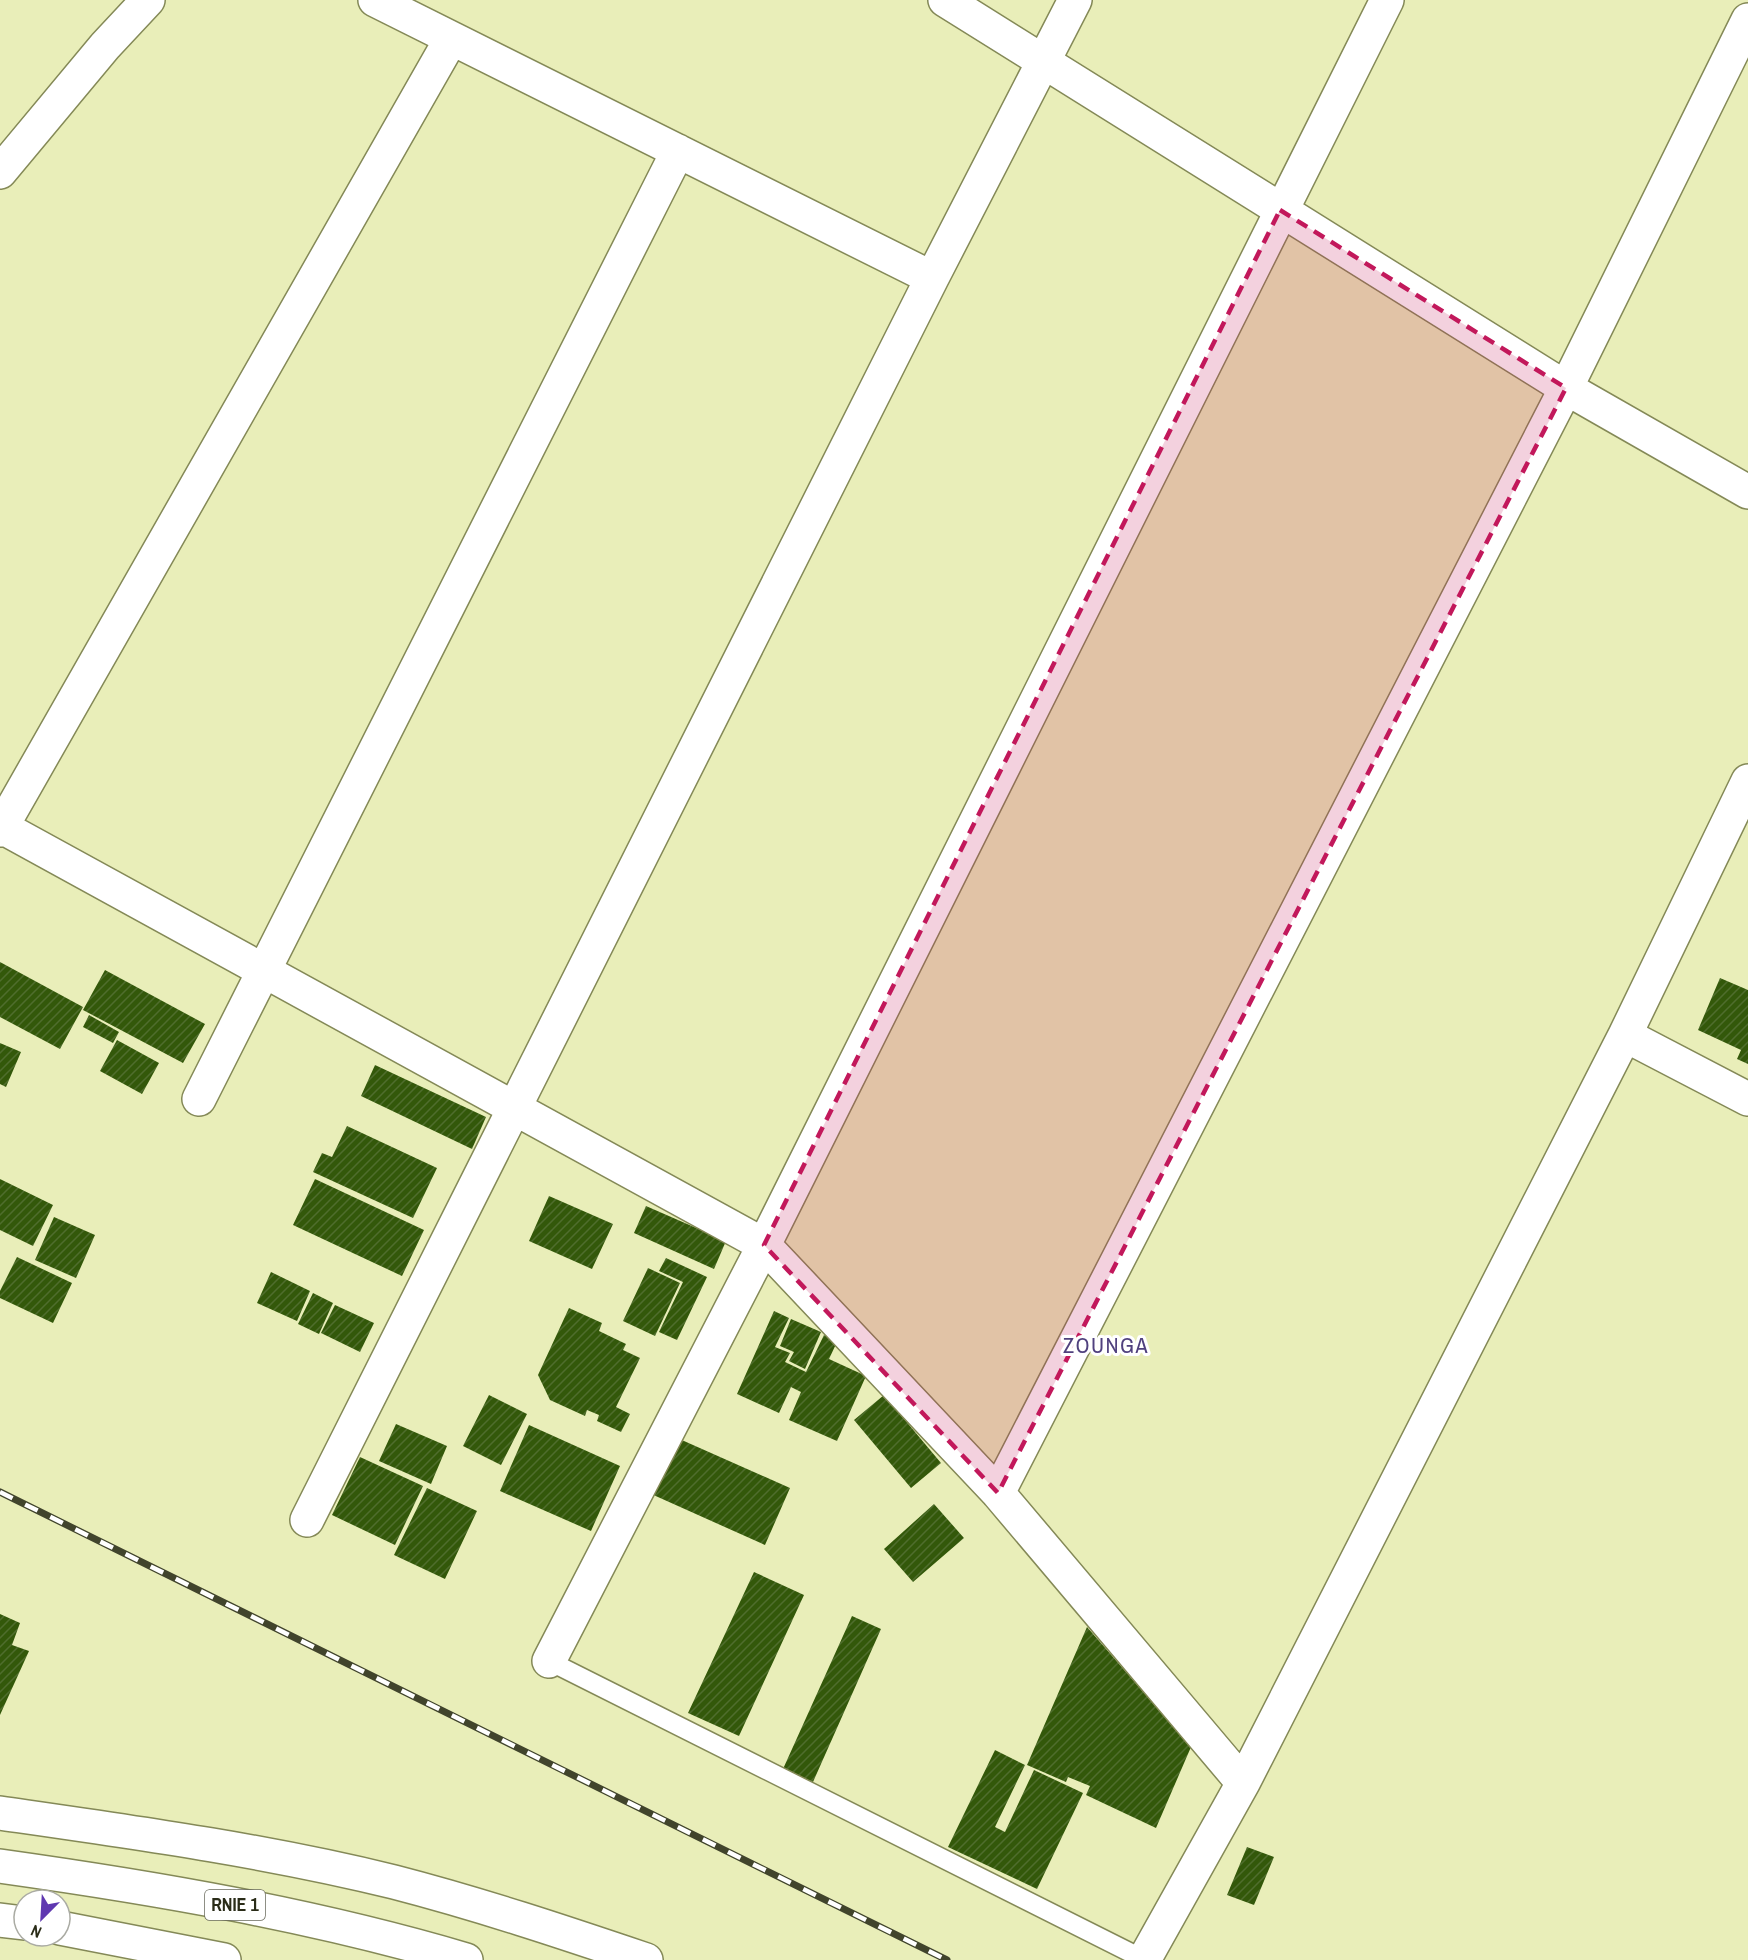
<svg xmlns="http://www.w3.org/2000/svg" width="1748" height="1960" viewBox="0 0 1748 1960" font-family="'Archivo Narrow',sans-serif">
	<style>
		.building { fill: url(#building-hatch) }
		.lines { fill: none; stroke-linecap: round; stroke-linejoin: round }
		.lane-casing { stroke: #848957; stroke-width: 21 }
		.street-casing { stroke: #848957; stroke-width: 36 }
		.highway-casing { stroke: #848957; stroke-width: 36 }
		.lane { stroke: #fff; stroke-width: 18 }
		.street { stroke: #fff; stroke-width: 33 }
		.highway { stroke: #fff; stroke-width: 33 }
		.rail-casing { stroke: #41442c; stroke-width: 7 }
		.rail { stroke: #fff; stroke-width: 4.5; stroke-dasharray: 14; stroke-linecap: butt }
		.marked { fill: #c2185b; fill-opacity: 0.2; stroke: #c2185b; stroke-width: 4.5; stroke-dasharray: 12 8; stroke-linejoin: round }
		.labels { text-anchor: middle; stroke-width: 6; stroke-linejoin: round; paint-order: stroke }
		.shield { fill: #fff; stroke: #6a6b5d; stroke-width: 1.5 }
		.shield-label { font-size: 18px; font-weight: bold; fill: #2a2c18 }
		.quarter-label { font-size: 22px; letter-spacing: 1.5px; fill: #50417e; stroke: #fff }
	</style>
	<defs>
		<pattern id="building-hatch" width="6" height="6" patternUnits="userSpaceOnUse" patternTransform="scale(1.5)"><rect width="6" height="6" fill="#33580a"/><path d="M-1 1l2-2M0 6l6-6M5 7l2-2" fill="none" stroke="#4f6d2d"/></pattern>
	</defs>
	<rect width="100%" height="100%" fill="#e9eeb9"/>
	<path class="building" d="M0,962L83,1007L60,1049L0,1017Z
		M105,970L205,1024L183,1063L83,1010Z
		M1720,978L1748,990V1064L1737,1059L1741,1050L1698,1030Z
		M89,1015L119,1032L113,1043L83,1027Z
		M117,1040L159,1063L142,1094L100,1071Z
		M0,1043L21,1052L6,1087L0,1084Z
		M375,1065L486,1117L472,1149L361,1096Z
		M347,1126L437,1168L413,1218L313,1172L322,1153L332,1157Z
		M0,1179L53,1205L33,1246L0,1230Z
		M315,1179L424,1230L402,1276L293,1225Z
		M549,1196L613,1224L592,1269L529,1241Z
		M646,1206L726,1241L714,1269L634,1233Z
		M54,1217L95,1235L76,1278L35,1260Z
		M17,1257L72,1283L53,1323L0,1298V1291Z
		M666,1258L707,1277L677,1340L659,1332L683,1282L659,1271Z
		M648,1268L680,1283L655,1336L623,1321Z
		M271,1272L310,1291L297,1321L257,1303Z
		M313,1293L333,1303L319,1334L298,1324Z
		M335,1305L374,1323L360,1352L321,1333Z
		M569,1308L602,1323L599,1331L626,1344L623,1350L640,1358L616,1407L630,1414L621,1432L597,1421L599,1415L587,1410L585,1416L550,1400L538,1375Z
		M774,1311L789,1318L775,1347L790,1353L785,1362L806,1372L824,1335L837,1342L829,1359L866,1376L837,1441L789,1420L801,1392L791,1387L779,1413L737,1394Z
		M791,1319L821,1332L805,1369L789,1361L794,1352L780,1346Z
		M489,1395L527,1414L501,1465L463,1446Z
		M884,1395L941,1463L911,1488L854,1420Z
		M396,1424L447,1446L431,1484L379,1461Z
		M529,1425L620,1466L591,1531L500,1491Z
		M675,1437L790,1488L765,1545L649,1493Z
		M360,1457L423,1486L395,1545L332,1515Z
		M427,1488L477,1511L445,1579L394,1555Z
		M934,1504L964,1538L913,1582L884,1549Z
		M754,1572L804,1595L739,1736L688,1713Z
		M0,1614L20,1623L12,1645L29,1651L0,1715Z
		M852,1616L881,1629L813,1782L783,1769Z
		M1087,1627L1191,1747L1156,1828L1086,1795L1090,1786L1068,1777L1066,1782L1027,1765Z
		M995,1750L1025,1765L995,1827L1005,1832L1034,1770L1083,1793L1037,1889L948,1847Z
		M1247,1847L1274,1857L1254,1905L1227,1895Z"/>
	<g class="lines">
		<g class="lane-casing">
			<path id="lane" d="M549,1661L1145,1960"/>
		</g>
		<g class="street-casing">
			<path id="street" d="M375,0L932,278
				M945,0L1566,388L1748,492
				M0,172L105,46L148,0
				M0,826L764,1245L998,1493L1243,1783
				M0,830L451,39
				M1625,1035L1748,1099
				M199,1099L678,151
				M998,1493L1566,388L1748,20
				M307,1520L932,278L1075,0
				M549,1661L764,1245L1387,0
				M0,1813C132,1832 264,1850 394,1882C479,1904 563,1932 646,1960
				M1144,1960L1243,1783L1625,1035L1748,781"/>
		</g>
		<g class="highway-casing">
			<path id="highway" d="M0,1866C157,1888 314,1915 466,1960
				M0,1920L24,1923
				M60,1928L224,1960"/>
		</g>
		<use href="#lane" class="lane"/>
		<use href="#street" class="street"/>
		<use href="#highway" class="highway"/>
		<g class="rail-casing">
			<path id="rail" d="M0,1492L947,1960"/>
		</g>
		<use href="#rail" class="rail"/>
	</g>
	<path class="marked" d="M1280,210L1566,388L998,1493L764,1245Z"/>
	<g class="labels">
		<rect class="shield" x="205" y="1890" width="60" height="30" rx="4.5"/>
		<g class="shield-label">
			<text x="235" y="1911">RNIE 1</text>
		</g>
		<g class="quarter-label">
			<text x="1106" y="1353">ZOUNGA</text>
		</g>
	</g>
	<g transform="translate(42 1918) rotate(204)"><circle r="28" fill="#ffffff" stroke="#aaaba3" stroke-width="1.5"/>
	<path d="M0-4.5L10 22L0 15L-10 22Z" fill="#5f38b0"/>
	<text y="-9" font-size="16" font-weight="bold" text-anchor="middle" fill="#2a2c18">N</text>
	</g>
</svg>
